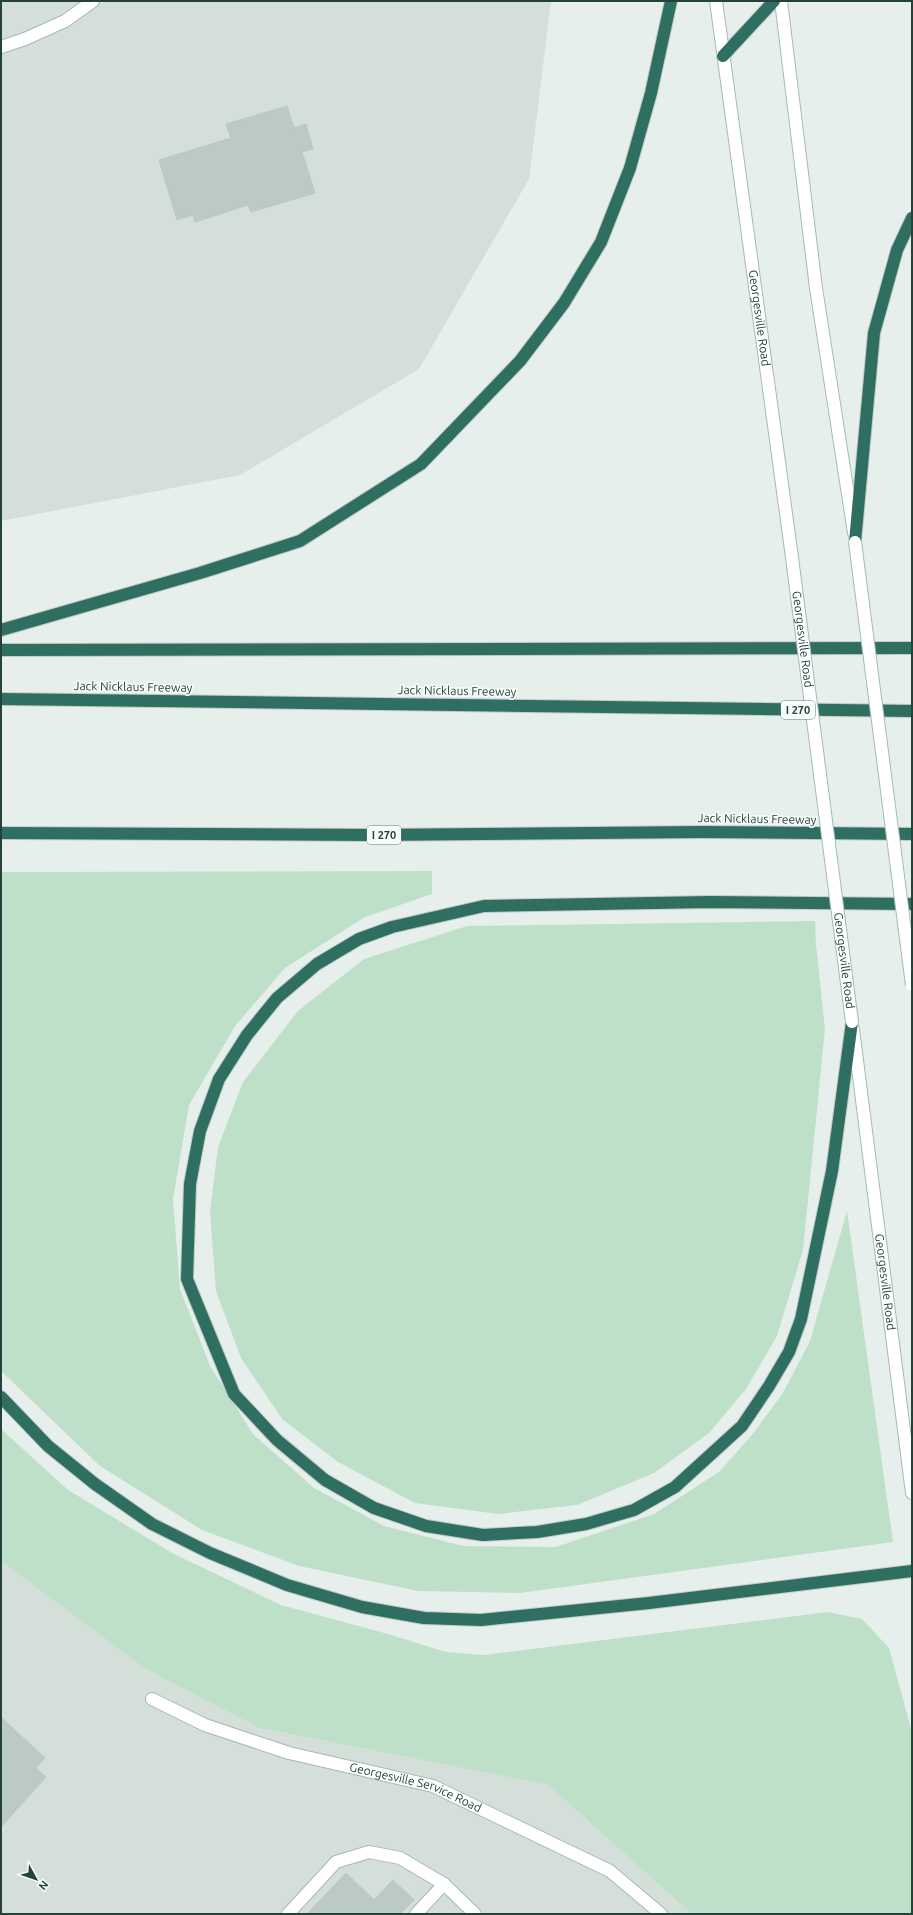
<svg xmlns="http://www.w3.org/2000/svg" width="913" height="1915" viewBox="0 0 913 1915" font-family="Ubuntu,sans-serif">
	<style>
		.built { fill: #d4dfda }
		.grass { fill: #bfe0c8 }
		.building { fill: #bbcac4; stroke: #b8c9c2 }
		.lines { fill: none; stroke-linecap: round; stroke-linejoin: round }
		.lane-casing { stroke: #a8b8b2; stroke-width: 14 }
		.street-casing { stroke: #a8b8b2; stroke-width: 14 }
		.secondary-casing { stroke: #a4bbb3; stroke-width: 14 }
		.highway-casing { stroke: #c2cac8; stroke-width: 14 }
		.lane { stroke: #fff; stroke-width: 12 }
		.street { stroke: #fff; stroke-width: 12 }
		.secondary { stroke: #fff; stroke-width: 12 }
		.highway { stroke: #2f6f62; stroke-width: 12 }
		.secondary-bridge-casing { stroke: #a4bbb3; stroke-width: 14; stroke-linecap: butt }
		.secondary-bridge { stroke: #fff; stroke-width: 12 }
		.labels { text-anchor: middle; stroke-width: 3.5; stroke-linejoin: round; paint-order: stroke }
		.shield { fill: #f7fbf9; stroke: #637a73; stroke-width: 1 }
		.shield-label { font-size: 11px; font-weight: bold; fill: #24423a }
		.street-label { font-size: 12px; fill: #24423a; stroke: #f7fbf9 }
	</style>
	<rect width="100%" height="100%" fill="#e6efeb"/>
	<path class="built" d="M1,1H551L529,179L419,369L240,475L1,521Z
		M1,1561L144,1668L259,1728L548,1785L692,1914H1Z"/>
	<path class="grass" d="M432,871V894L365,917L285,968L235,1026L189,1105L173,1199L180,1289L210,1366L253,1434L314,1488L384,1526L463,1546L556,1547L654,1514L719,1472L752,1435L783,1393L810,1341L847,1211L893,1542L520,1593L418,1591L299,1566L202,1530L100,1466L1,1371V872Z
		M815,921L816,944L825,1029L803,1250L777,1336L746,1389L709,1433L654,1473L577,1505L498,1514L415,1503L338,1462L282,1419L241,1358L216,1291L210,1212L218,1147L243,1082L298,1011L364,959L467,926Z
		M1,1429L68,1490L174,1554L281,1605L388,1634L446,1652L483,1655L828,1612L862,1619L889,1648L912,1732V1914H692L548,1785L259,1728L144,1668L1,1561Z"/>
	<path class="building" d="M287,106L294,128L306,124L313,149L302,152L315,193L251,212L248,205L195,222L193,215L177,220L159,160L231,138L226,124Z
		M1,1717L45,1758L36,1768L46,1777L1,1827Z
		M346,1873L374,1900L393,1880L414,1900L400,1914H307Z"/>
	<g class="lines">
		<g class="lane-casing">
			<g id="lane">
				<path id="s1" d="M152,1699L205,1725L289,1753L433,1786L610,1871L661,1914"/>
				<path d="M288,1914L336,1862L369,1852L400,1858L444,1884L475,1914"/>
				<path d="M416,1914L444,1884"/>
			</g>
		</g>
		<g class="street-casing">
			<path id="street" d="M1,47L25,39L65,21L93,1"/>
		</g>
		<g class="secondary-casing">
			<g id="secondary">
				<path id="s2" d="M716,1L791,550"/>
				<path d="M781,1L816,288L854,533"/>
				<path id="s3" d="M853,1029L912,1493"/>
			</g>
		</g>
		<g class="highway-casing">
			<path id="highway" d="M723,56L774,1
				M855,542L874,333L897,250L912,218
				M1,630L200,573L300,541L421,464L520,361L564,303L601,242L630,168L651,93L671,1
				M1,650L912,648
				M1,699L912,711
				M1,833L373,835L701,832L912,834
				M852,1022L832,1171L801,1319L789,1352L769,1386L742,1426L675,1487L634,1510L586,1524L537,1532L483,1535L426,1526L374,1508L325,1480L277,1440L234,1394L187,1279L190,1184L200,1131L219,1079L247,1035L277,998L317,964L359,939L392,927L484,906L710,902L912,904
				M1,1397L48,1446L95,1484L152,1524L210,1553L287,1585L362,1607L424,1618L481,1620L649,1603L912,1571"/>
		</g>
		<use href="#lane" class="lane"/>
		<use href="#street" class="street"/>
		<use href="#secondary" class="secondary"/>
		<use href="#highway" class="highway"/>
		<g class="secondary-bridge-casing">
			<g id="secondary-bridge">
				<path d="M855,542L912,985"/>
				<path id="s4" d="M791,550L852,1022"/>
			</g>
		</g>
		<use href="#secondary-bridge" class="secondary-bridge"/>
	</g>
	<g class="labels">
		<g class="shield">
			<rect x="781" y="701" width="34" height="18" rx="3"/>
			<rect x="367" y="826" width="34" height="18" rx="3"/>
		</g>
		<g class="shield-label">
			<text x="798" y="714">I 270</text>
			<text x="384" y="839">I 270</text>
		</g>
		<g class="street-label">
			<text dy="4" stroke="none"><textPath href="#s2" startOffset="320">Georgesville Road</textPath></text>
			<text dy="4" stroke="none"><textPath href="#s4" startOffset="90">Georgesville Road</textPath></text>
			<text transform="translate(133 687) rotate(1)" y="4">Jack Nicklaus Freeway</text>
			<text transform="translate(457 691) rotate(1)" y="4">Jack Nicklaus Freeway</text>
			<text transform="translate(757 819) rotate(1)" y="4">Jack Nicklaus Freeway</text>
			<text dy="4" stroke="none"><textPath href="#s4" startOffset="414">Georgesville Road</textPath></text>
			<text dy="4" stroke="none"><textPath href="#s3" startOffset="255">Georgesville Road</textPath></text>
			<text dy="4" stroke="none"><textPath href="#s1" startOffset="279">Georgesville Service Road</textPath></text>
		</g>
	</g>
	<rect width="913" height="1915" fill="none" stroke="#24423a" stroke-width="4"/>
	<g transform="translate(36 1879) rotate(130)" stroke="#f7fbf9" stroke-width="3" paint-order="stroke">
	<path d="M0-3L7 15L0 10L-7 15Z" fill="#24423a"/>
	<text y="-6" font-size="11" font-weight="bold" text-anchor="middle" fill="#24423a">N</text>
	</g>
</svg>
